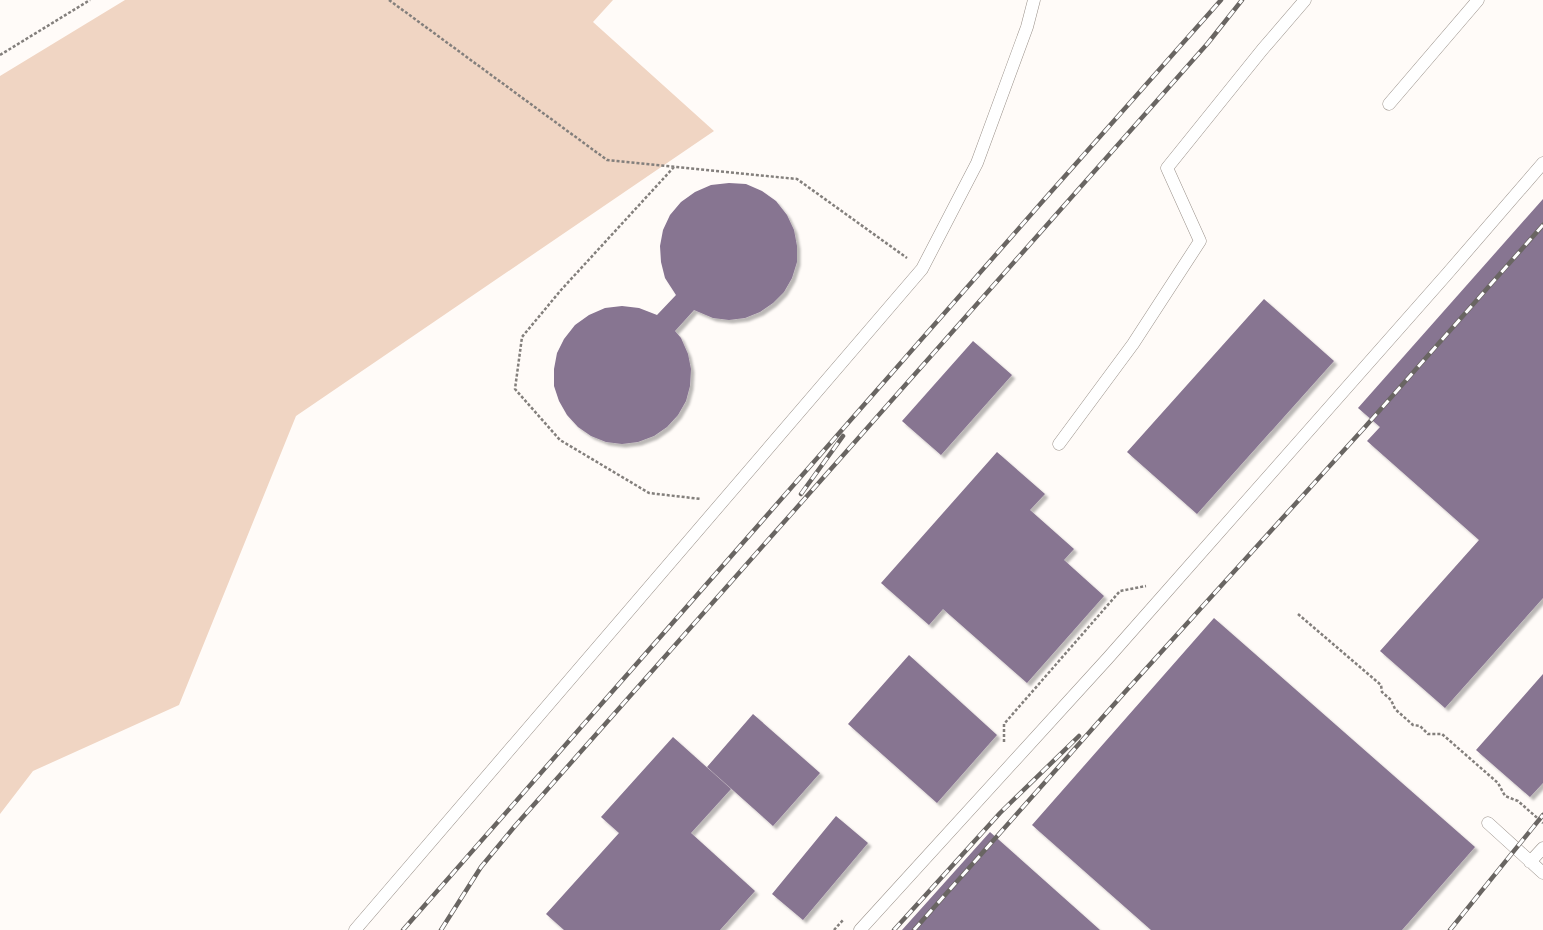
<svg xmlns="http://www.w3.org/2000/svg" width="1543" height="930" viewBox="0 0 1543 930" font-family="'IBM Plex Sans',sans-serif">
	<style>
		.green { fill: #f0d5c3 }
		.building { fill: #877491; filter: url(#shadow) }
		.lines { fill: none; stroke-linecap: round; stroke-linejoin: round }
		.service-casing { stroke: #999089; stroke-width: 13 }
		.path { stroke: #837f7c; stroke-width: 2.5; stroke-dasharray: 3 2; stroke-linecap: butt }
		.service { stroke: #fff; stroke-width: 12 }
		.rail-casing { stroke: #696562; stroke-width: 4.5 }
		.rail { stroke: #fff; stroke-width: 3; stroke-dasharray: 9; stroke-linecap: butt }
	</style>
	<defs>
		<filter id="shadow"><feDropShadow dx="3.5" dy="3.5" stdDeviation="1" flood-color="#0004"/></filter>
	</defs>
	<rect width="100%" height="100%" fill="#fffbf8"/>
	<path class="green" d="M125,0H613L593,22L714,131L296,416L179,705L33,771L0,814V76Z"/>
	<path class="building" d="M729,183L746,184L762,191L776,201L787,215L794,230L797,246V262L792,278L784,292L773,303L760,312L745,318L729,320L713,318L694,310L675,331L681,338L688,354L691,369L690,386L686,401L678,415L667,427L654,436L638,442L622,444L606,442L591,436L578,427L567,415L559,401L554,386V369L557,353L564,339L575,325L589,315L605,308L622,306L639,308L657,315L676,295L665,278L661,262L660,246L663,230L670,215L681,202L695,192L711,185Z
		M1543,199V598L1445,708L1380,651L1479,540L1367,441L1380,427L1358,408Z
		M1264,299L1334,361L1197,514L1127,452Z
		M973,341L1012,375L941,455L902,421Z
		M997,452L1045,494L1030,510L1074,549L1064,560L1104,596L1027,683L943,609L929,625L881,583Z
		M1214,618L1475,847L1402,930H1151L1032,825Z
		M909,655L997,735L937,803L848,724Z
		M1543,674V783L1530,797L1476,750Z
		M753,714L820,773L773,826L707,767Z
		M673,737L731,789L691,833L755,891L720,930H564L546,914L619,833L601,817Z
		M836,816L868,843L803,920L772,894Z
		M990,832L1100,930H902Z"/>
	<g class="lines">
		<g class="service-casing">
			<path id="service" d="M1389,104L1478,0
				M1059,444L1133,344L1200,241L1167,168L1262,50L1305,0
				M1488,823L1543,873
				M1530,862L1543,848
				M355,930L922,269L977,163L1027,27L1034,0
				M860,930L1108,658L1447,274L1543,163"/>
		</g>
		<path class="path" d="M389,0L607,160L797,179L907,258
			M0,55L90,0
			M674,167L561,290L522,337L515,389L560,440L649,493L701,499
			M1298,614L1381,685L1382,692L1391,700L1395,709L1413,725L1420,726L1428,734H1442L1498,783L1505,796L1518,801L1543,823
			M1004,742V724L1120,591L1146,586
			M834,930L843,920"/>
		<use href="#service" class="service"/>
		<g class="rail-casing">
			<path id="rail" d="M801,494L843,436
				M403,930L1042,202L1221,0
				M441,930L481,867L515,826L1208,43L1242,0
				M894,930L1000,813L1079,736
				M914,930L1125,692L1365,427L1543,225
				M1450,930L1543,815"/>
		</g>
		<use href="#rail" class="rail"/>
	</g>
</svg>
